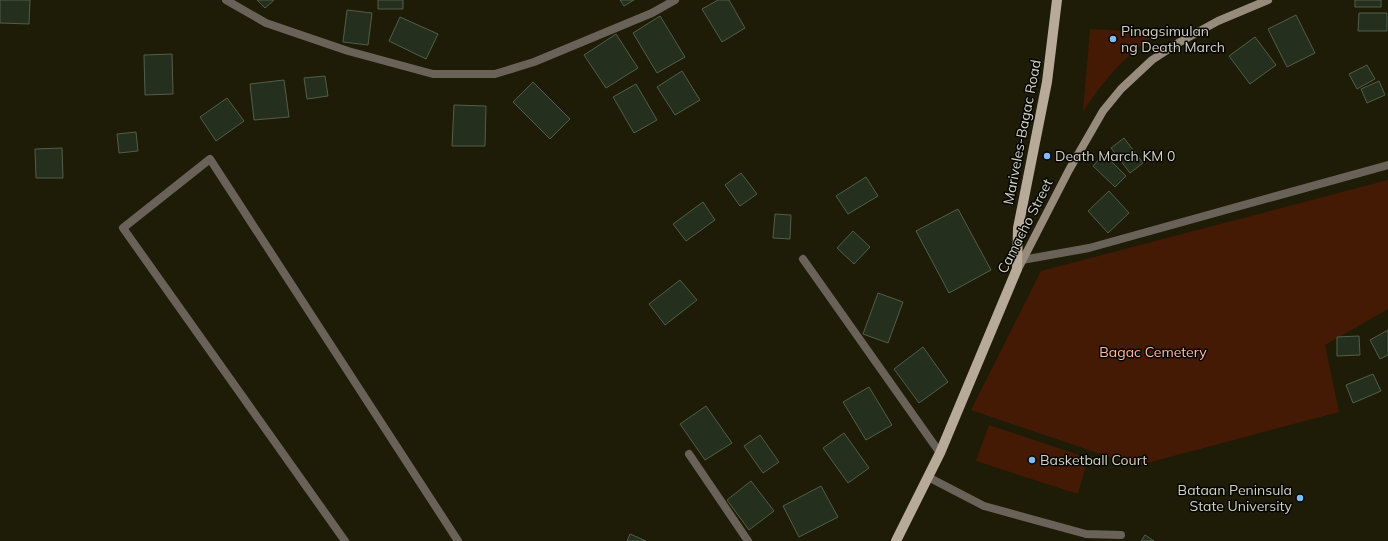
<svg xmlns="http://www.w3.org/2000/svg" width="1388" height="541" viewBox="0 0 1388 541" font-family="Mulish,sans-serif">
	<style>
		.green { fill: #451a05 }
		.building { fill: #252f1d; stroke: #525e49 }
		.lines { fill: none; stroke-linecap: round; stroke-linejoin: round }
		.lane { stroke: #696259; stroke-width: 8 }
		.street { stroke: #696259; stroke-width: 8 }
		.secondary { stroke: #968b7d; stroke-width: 8 }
		.primary { stroke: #b8aa99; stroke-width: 10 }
		.poi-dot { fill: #81bdfa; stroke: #070602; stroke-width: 1.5 }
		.labels { text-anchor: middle; stroke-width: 3; stroke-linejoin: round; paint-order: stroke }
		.poi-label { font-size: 14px; fill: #d3d2c5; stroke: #070602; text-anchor: start }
		.street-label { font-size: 14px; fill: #d3d2c5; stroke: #070602 }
		.park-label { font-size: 14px; fill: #ffbb9f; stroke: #070602 }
	</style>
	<rect width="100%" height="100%" fill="#1e1c07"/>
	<path class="green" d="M1090,29L1157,33C1124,57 1105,78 1083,112Z
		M1388,180V309L1325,345L1339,412L1136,466L971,410L1041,271Z
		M989,425L1088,458L1078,494L976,461Z"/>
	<path class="building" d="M0,0H30L29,24L0,23Z
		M257,0H274L265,8Z
		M378,0H403V9H378Z
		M620,0H634L624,6Z
		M718,0H729L745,28L722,42L702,9Z
		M1355,0H1381V7H1355Z
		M347,10L372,13L368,45L343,42Z
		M1359,13H1387V31H1358Z
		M1296,15L1315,53L1287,67L1268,29Z
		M660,16L685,57L657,73L633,33Z
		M400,17L438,34L426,59L389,41Z
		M616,34L638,68L606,88L584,55Z
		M1255,37L1276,65L1250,84L1229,56Z
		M172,54L173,94L145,95L144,55Z
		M1367,65L1375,79L1357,89L1349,74Z
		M682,71L700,100L675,115L657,87Z
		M325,76L328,96L307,99L304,78Z
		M284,80L289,117L254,120L250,84Z
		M1379,81L1385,95L1367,103L1361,89Z
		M533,82L570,119L550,139L513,102Z
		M636,84L657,120L634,133L613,97Z
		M227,98L244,121L216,141L200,117Z
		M454,105L486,106L485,146H452Z
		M136,132L138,151L119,153L117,134Z
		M1124,138L1143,163L1130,173L1111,148Z
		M62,148L63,178H36L35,149Z
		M1104,154L1126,176L1115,187L1093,166Z
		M741,173L757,194L740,206L725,185Z
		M866,177L878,196L848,214L836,196Z
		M1109,191L1129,213L1108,233L1088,211Z
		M703,202L715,220L686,241L673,224Z
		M958,209L991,270L949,293L916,231Z
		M775,214L791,215L790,239L773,238Z
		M853,231L870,247L854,264L837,248Z
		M680,280L697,300L665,325L649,304Z
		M878,293L903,302L888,343L863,334Z
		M1388,330V355L1380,359L1370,340Z
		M1359,336L1360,355L1337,356V337Z
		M923,347L948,382L919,403L894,369Z
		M1373,374L1381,391L1353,403L1346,385Z
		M869,387L892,425L866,440L843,402Z
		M706,406L732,443L705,460L680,424Z
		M844,433L869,468L848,483L823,448Z
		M760,435L779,462L763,473L744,446Z
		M751,481L774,511L749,530L727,500Z
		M821,486L838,517L799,537L783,506Z
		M630,534L646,541H627Z
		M1145,535L1154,541H1141Z"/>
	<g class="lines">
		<path class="lane" d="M928,477L984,506L1086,534L1121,535"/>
		<path class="street" d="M226,0L266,23L348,51L433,74H495L534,62L652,13L675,0
			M803,259L940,453
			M1022,260L1089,248L1388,165
			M689,454L748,541
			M345,541L123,228L210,159L458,541"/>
		<path class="secondary" d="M1018,269L1069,170L1103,111L1121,89L1152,60L1178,43L1218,21L1268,0"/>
		<path class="primary" d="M896,541L940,453L1017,269L1018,228L1047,82L1057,0"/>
	</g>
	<g class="poi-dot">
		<circle cx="1113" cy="39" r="4"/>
		<circle cx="1047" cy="156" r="4"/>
		<circle cx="1032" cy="460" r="4"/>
		<circle cx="1300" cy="498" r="4"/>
	</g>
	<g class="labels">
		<g class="poi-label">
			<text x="1121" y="36">Pinagsimulan<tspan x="1121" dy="16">ng Death March</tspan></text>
			<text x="1055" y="161">Death March KM 0</text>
			<text x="1040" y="465">Basketball Court</text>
			<text x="1292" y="495" text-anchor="end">Bataan Peninsula<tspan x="1292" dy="16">State University</tspan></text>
		</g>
		<g class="street-label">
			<text transform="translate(1022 132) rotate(-79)" y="5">Mariveles-Bagac Road</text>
			<text transform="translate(1025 226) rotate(-63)" y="5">Camacho Street</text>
		</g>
		<g class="park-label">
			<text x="1153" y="357">Bagac Cemetery</text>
		</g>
	</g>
</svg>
